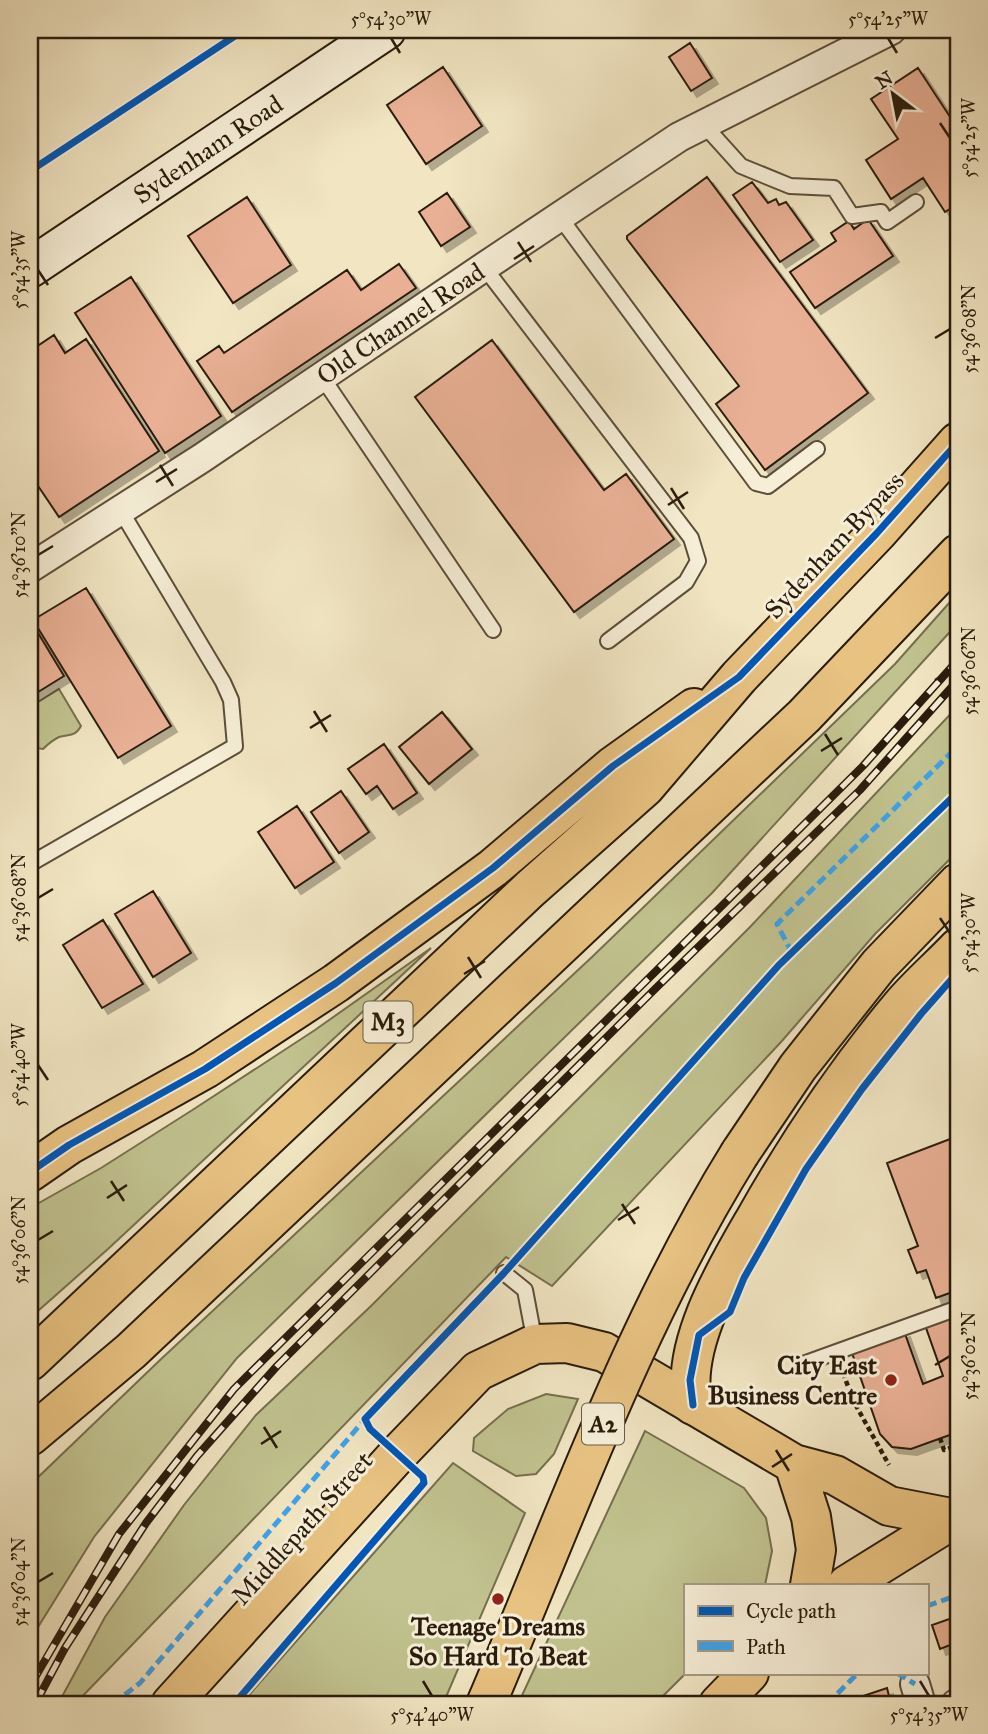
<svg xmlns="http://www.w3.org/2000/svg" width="988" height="1734" viewBox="0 0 988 1734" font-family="'IM FELL Great Primer',serif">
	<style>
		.green { fill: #c1c28f; stroke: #766f4e; stroke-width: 2 }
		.building { fill: #e9b095; stroke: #2a1c0c; stroke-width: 2; filter: url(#shadow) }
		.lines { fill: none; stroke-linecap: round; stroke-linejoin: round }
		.lane-casing { stroke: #5c4e3a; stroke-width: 18 }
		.street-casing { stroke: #5c4e3a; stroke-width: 32 }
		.secondary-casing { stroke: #2a1c0c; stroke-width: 42 }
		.primary-casing { stroke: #2a1c0c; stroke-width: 42 }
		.highway-casing { stroke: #2a1c0c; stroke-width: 42 }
		.path { stroke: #2a1c0c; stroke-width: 4.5; stroke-dasharray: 5 3.5; stroke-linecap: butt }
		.lane { stroke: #f6eed7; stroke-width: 14 }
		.street { stroke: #f6eed7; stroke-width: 28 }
		.secondary { stroke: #f6eed7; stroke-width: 38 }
		.primary { stroke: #e8c281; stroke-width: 38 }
		.highway { stroke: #e8c281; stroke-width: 38 }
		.rail-casing { stroke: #2a1c0c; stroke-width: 8 }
		.rail { stroke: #f6eed7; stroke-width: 5; stroke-dasharray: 16; stroke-linecap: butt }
		.highway-bridge-casing { stroke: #2a1c0c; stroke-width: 42; stroke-linecap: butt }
		.highway-bridge { stroke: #e8c281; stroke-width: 38 }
		.quiet { stroke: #3ea2e9; stroke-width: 5; stroke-dasharray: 10 5; stroke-linecap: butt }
		.cycleway-casing { stroke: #f6eed7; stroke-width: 11 }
		.cycleway { stroke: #0057b8; stroke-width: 7 }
		.ticks { fill: none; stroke: #2a1c0c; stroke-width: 2.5 }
		.poi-dot { fill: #8f2418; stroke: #f6eed7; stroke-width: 2.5 }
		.labels { text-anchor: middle; stroke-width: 6; stroke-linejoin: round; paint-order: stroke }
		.shield { fill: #f6eed7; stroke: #675b49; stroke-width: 2 }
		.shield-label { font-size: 24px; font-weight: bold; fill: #2a1c0c }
		.street-label { font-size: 26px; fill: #2a1c0c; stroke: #f6eed7 }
		.poi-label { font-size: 26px; font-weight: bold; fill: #2a1c0c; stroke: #f6eed7; text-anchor: end }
		.neatline { fill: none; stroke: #2a1c0c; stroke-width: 2.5 }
		.ticks-label { font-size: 18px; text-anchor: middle; fill: #2a1c0c }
	</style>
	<defs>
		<filter id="shadow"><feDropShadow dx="6" dy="6" stdDeviation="0" flood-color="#0004"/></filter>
	</defs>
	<rect width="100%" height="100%" fill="#f1e5c2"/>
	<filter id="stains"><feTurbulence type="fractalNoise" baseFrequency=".00286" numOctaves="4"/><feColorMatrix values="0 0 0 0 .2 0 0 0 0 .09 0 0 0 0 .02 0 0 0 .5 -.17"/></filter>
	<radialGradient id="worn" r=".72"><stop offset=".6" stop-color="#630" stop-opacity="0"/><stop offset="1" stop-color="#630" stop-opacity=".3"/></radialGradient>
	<path class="green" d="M958,593V623L712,893L237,1358L94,1537L30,1640V1485L159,1361L592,957L895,664Z
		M59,689L81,726C75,737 70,734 59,737C53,740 48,744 43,749L30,747V707Z
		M958,706V851L875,934L781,1042L552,1286L506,1257L75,1704H58L105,1617L184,1505L256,1415L371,1306L750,927Z
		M431,948L108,1249L30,1318V1208L101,1168L194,1109L315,1030Z
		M546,1394L578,1399L554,1454L536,1474L516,1476L473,1451L474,1438L508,1409Z
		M645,1431L744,1488L766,1518L772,1551L765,1585H685L686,1673L655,1704H518Z
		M453,1463L525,1513L443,1704H261L249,1695Z"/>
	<path class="building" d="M690,43L712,78L691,91L669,57Z
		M443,67L482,126L426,164L387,105Z
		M918,68L958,129V204L945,212L923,178L891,199L866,160L898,139L871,99Z
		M707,177L868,393L765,470L716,404L739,386L627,239V236Z
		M752,182L768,203L776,199L779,205L786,202L813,240L780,262L733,195Z
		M447,193L470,227L441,246L419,212Z
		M247,197L291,265L233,303L188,236Z
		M868,219L893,256L815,308L790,272L836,241L831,233L849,221L854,229Z
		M399,264L416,288L232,412L197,361L219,346L224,353L347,270L361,290Z
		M131,277L221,416L165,453L75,313Z
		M54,335L65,353L86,339L159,451L59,517L30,474V351Z
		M492,340L604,490L626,474L674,539L574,612L415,397Z
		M86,588L171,726L118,758L33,620Z
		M32,623L64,676L30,697V624Z
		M442,712L472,749L429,784L399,747Z
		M384,744L417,793L393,809L377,786L366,794L348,769Z
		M341,791L369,832L339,853L311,812Z
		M297,806L334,862L295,888L258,832Z
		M153,891L191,953L153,977L115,914Z
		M103,920L143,984L102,1008L63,945Z
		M958,1136V1290L936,1298L926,1270L917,1273L908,1250L918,1246L887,1163Z
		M958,1313V1432L911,1449L892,1447L880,1434L851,1350L904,1331L923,1384L943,1376L925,1325Z
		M958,1616V1642L940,1649L932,1625Z
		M887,1688L891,1704H850L848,1701Z"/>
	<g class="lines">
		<g class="lane-casing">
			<path id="lane" d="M704,125L741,166L790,186L834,188L852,216L881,212L887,222L916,202
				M559,216L756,483L768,486L817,449
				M484,267L691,538L698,561L686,582L608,641
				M322,377L493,630
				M30,864L235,746L231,700L223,682L121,511
				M504,1273L525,1290L535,1343
				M803,1364L958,1308"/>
		</g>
		<g class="street-casing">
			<g id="street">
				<path id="s1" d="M30,568L202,458L484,267L679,137L891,30"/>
				<path d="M915,1684L921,1704"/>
				<path d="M956,1704H958"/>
			</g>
		</g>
		<g class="secondary-casing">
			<g id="secondary">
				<path id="s2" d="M30,268L386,30"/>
			</g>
		</g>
		<g class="primary-casing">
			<path id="primary" d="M794,1464L811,1517L816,1550L810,1585
				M847,1585L958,1516
				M171,1704L398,1454L478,1371L535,1344L567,1343L604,1352L794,1464L835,1475L889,1506L951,1518
				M719,1704L749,1673"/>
		</g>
		<g class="highway-casing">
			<path id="highway" d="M740,1153L798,1067L879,965L958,883
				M30,1172L69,1145L205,1069L336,983L493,868L613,766L694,708
				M30,1361L530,889L645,787L739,677L877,533L958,442
				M693,1405C679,1348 726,1269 754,1221C797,1145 845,1073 902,1005C919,985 940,967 958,948
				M30,1436L131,1351L804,716L958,554"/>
		</g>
		<path class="path" d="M843,1373L854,1402L889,1465
			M940,1438L944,1450L958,1445"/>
		<use href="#lane" class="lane"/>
		<use href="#street" class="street"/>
		<use href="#secondary" class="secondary"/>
		<use href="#primary" class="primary"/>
		<use href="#highway" class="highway"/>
		<g class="rail-casing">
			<path id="rail" d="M30,1686L119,1534L234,1389L863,766L958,660
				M35,1704L65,1648L146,1523L197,1456L277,1366L656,988L860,790L958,680"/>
		</g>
		<use href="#rail" class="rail"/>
		<g class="highway-bridge-casing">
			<path id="highway-bridge" d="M486,1704C565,1519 633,1325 740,1153"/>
		</g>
		<use href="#highway-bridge" class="highway-bridge"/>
		<path class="quiet" d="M792,953L777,924L958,746
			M927,1606L958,1595
			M897,1673L915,1684
			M113,1704L140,1683L365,1419
			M827,1704L858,1673"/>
		<g class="cycleway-casing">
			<path id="cycleway" d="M30,171L244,30
				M30,1172L69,1145L205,1069L336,983L493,868L613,766L739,677L877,533L958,442
				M693,1405L690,1380L699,1335L730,1312L744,1278L806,1169L862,1089L921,1014L958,972
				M234,1704L424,1483L423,1477L370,1429L365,1419L504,1273L779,965L958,792"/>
		</g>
		<use href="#cycleway" class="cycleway"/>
	</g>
	<path class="ticks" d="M391,38L400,53M888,38L897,53M940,123L950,138M518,242L531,262M514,259L534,246M38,270L48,285M935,338L950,329M160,465L173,486M156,482L177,469M671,488L684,509M668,505L688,492M38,555L53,546M935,680L950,671M314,711L327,732M310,728L331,715M825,734L838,755M821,751L842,738M38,898L53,889M940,918L950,933M468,957L481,978M464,974L485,961M38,1065L48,1080M111,1181L124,1201M107,1198L127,1185M622,1204L635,1224M618,1220L639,1207M38,1240L53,1231M935,1365L950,1356M264,1427L277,1448M261,1444L281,1431M776,1450L789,1471M772,1467L792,1454M38,1582L53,1573M423,1681L432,1696M920,1681L929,1696"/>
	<g class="poi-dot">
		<circle cx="891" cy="1380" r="7"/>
		<circle cx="498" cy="1599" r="7"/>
	</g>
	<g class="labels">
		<g class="shield">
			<rect x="363.5" y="1001.5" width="49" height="41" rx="5"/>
			<rect x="582" y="1403.5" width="42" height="41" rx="5"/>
		</g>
		<g class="shield-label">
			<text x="388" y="1030">M3</text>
			<text x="603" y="1432">A2</text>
		</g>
		<g class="street-label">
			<text dy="9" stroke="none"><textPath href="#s2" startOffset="214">Sydenham Road</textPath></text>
			<text dy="9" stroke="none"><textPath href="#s1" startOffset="444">Old Channel Road</textPath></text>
			<text transform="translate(834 545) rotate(-47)" y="9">Sydenham Bypass</text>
			<text transform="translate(302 1528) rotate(-48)" y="9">Middlepath Street</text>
		</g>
		<g class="poi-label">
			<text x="877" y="1374">City East<tspan x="877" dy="30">Business Centre</tspan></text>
			<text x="498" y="1635" text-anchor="middle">Teenage Dreams<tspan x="498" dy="30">So Hard To Beat</tspan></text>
		</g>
	</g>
	<rect width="988" height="1734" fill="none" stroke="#f1e5c2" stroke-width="77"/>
	<rect x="684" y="1584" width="245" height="91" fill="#f6eed7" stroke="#a49a86" stroke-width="2"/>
	<rect x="698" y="1606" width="35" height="10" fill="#0057b8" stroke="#a49a86" stroke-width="2"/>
	<text x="746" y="1618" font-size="21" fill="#2a1c0c">Cycle path</text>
	<rect x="698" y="1641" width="35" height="10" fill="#3ea2e9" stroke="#a49a86" stroke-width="2"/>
	<text x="746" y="1654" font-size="21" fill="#2a1c0c">Path</text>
	<g transform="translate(893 94) rotate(328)" stroke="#f6eed7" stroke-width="5" paint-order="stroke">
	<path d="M0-5L12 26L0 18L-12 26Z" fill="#2a1c0c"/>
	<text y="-10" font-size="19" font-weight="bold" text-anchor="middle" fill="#2a1c0c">N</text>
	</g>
	<rect x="38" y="38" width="912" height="1658" class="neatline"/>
	<g class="ticks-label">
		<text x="391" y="25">5°54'30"W</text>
		<text x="888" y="25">5°54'25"W</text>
		<text transform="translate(969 138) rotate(-90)" y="6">5°54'25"W</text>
		<text transform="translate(19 270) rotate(-90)" y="6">5°54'35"W</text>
		<text transform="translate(969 329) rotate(-90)" y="6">54°36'08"N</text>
		<text transform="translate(19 555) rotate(-90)" y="6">54°36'10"N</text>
		<text transform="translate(969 671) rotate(-90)" y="6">54°36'06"N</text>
		<text transform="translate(19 898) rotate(-90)" y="6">54°36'08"N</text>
		<text transform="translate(969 933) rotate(-90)" y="6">5°54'30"W</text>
		<text transform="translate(19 1065) rotate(-90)" y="6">5°54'40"W</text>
		<text transform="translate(19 1240) rotate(-90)" y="6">54°36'06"N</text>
		<text transform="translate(969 1356) rotate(-90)" y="6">54°36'02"N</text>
		<text transform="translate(19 1582) rotate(-90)" y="6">54°36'04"N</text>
		<text x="432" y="1721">5°54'40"W</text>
		<text x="929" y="1721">5°54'35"W</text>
	</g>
	<rect width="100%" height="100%" filter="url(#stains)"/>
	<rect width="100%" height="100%" fill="url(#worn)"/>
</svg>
